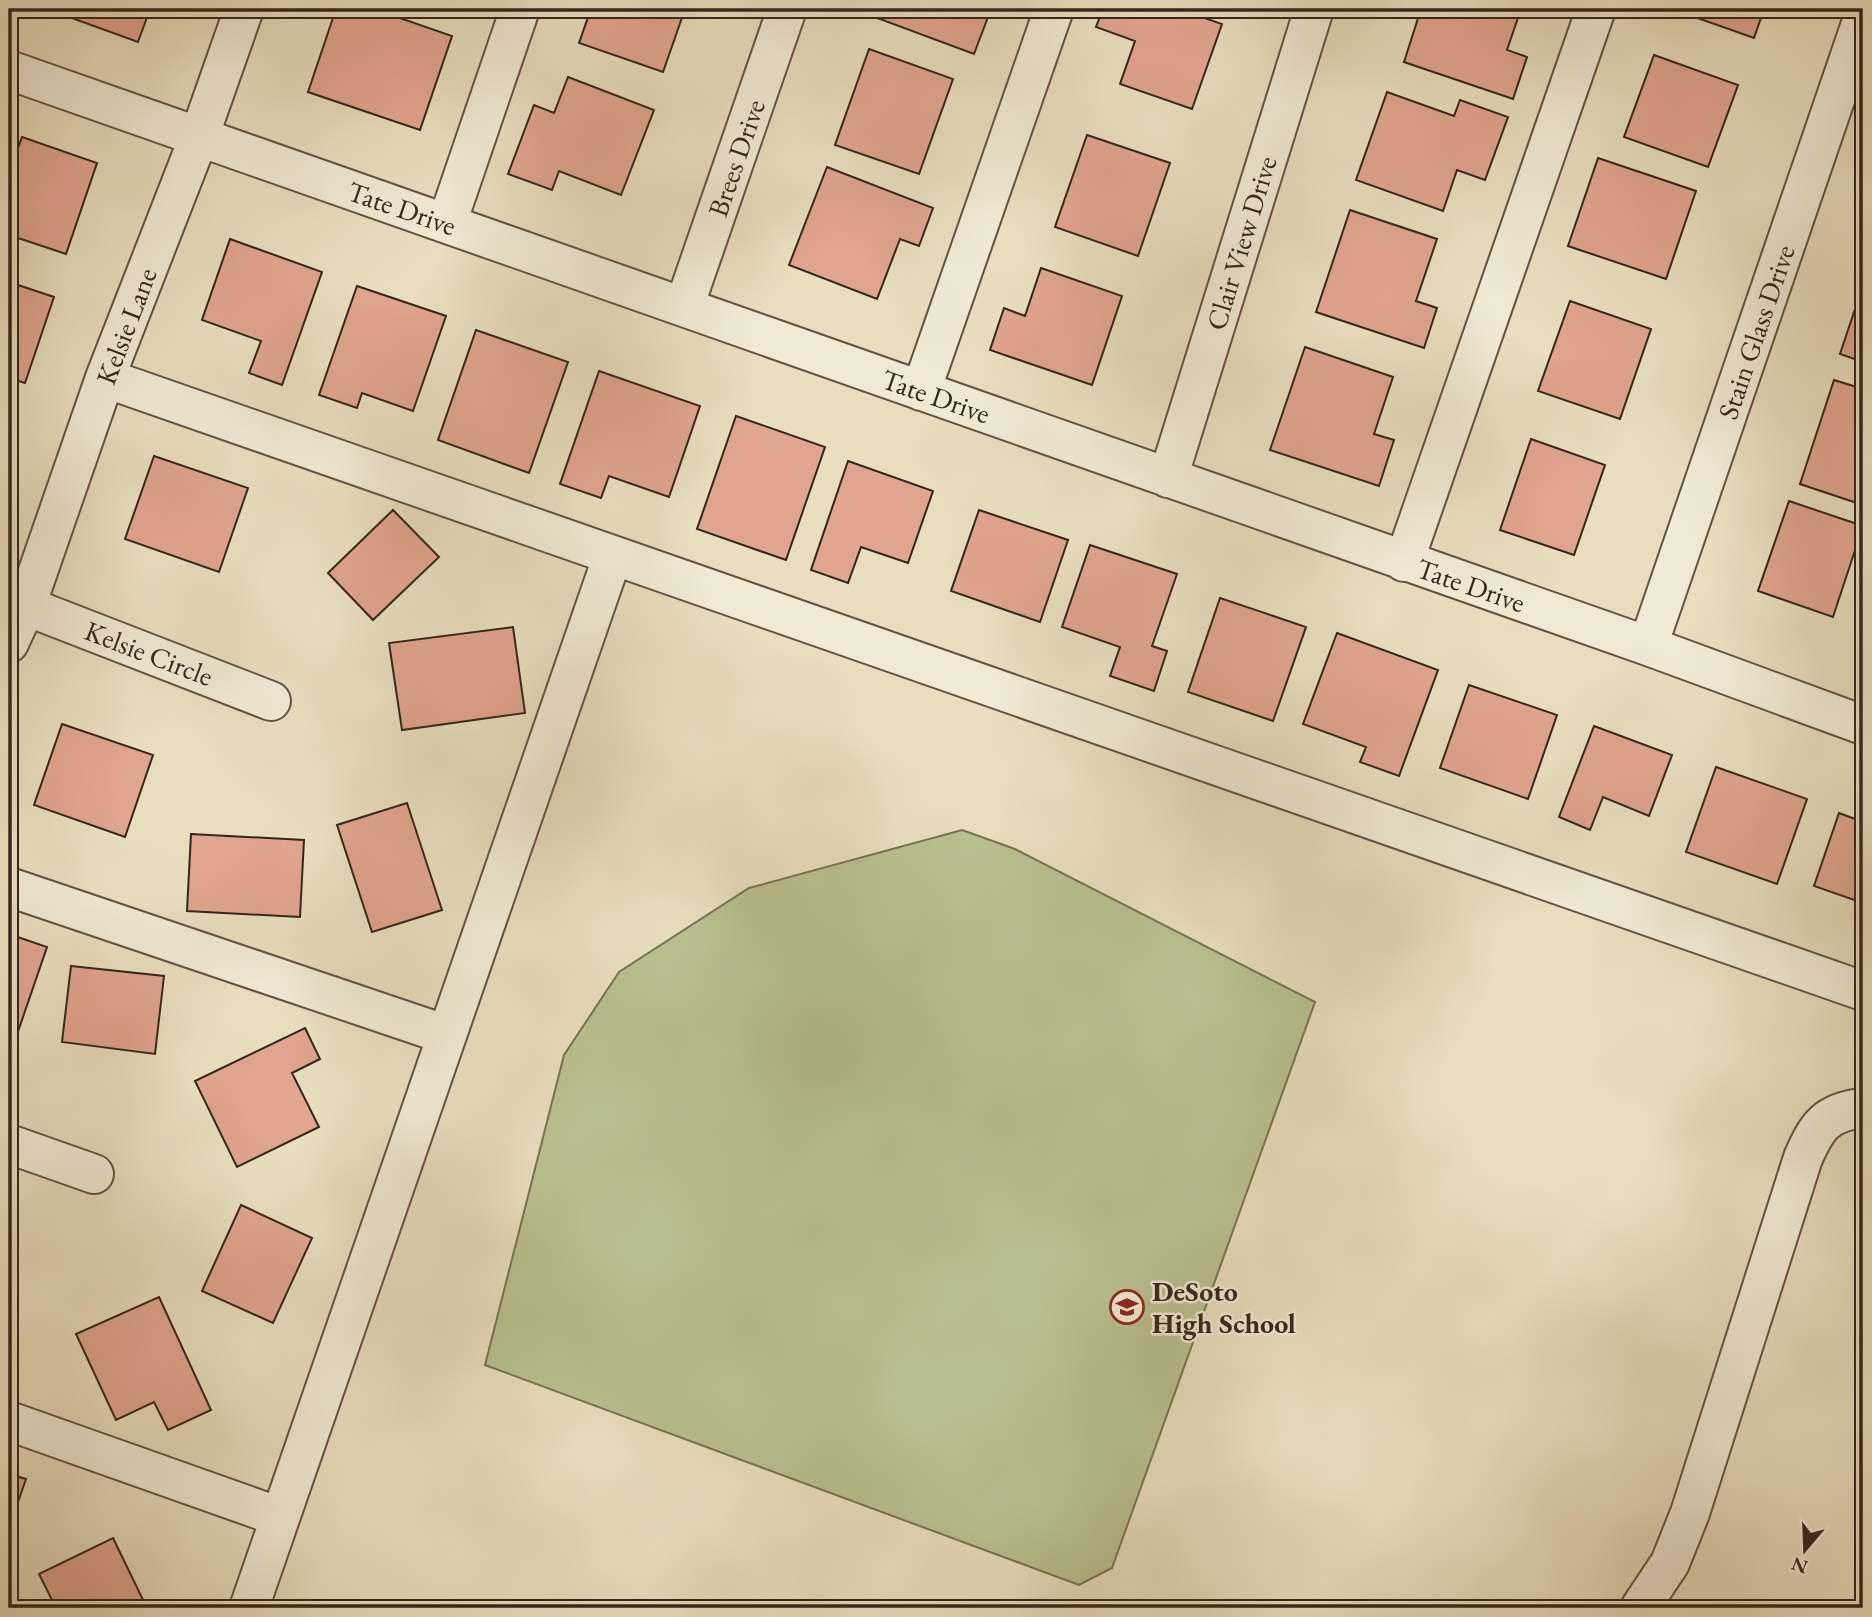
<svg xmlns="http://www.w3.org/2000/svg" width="1872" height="1617" viewBox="0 0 1872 1617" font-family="'EB Garamond',serif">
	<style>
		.green { fill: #b9c08f; stroke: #767356; stroke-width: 2 }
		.building { fill: #e1a48e; stroke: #34261d; stroke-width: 2 }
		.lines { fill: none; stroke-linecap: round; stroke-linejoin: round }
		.minor-casing { stroke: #615445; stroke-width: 42 }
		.minor { stroke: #f0ead5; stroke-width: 38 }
		.labels { text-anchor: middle; stroke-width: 5; stroke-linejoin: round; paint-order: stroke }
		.street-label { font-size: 28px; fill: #34261d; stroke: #f0ead5 }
		.poi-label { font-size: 28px; font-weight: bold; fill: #34261d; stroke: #f0ead5; text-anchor: start }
	</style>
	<rect width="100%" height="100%" fill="#e8debe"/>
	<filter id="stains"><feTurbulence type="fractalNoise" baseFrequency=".00286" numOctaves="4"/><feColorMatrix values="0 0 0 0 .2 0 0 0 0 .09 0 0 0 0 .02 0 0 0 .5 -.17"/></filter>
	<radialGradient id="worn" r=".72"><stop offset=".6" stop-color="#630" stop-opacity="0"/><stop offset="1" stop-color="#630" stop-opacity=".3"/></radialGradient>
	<path class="green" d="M962,830L1015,849L1315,1002L1112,1568L1079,1585L485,1365L564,1055L619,972L749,888Z"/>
	<path class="building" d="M47,9H150L138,42Z
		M336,9H374L452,36L420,130L308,92Z
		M591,9H685L663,72L579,43Z
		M880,9H991L974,54L877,18Z
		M1103,9H1179L1222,24L1192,109L1120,84L1135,41L1096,27Z
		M1421,9H1521L1507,50L1527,57L1513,99L1404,62Z
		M1672,9H1764L1754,38Z
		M869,49L953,79L919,174L835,145Z
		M1654,55L1738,85L1708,167L1624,137Z
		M568,77L654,110L621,195L559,171L552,190L508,174L534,105L554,113Z
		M1387,92L1454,116L1460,100L1508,117L1485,180L1457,170L1443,211L1356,180Z
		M1087,135L1170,163L1138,256L1055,227Z
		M22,137L97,163L66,254L9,235V174Z
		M1598,158L1696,191L1666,279L1568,246Z
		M827,167L933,208L919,246L900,239L877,299L789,265Z
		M1350,210L1437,239L1416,301L1437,308L1424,348L1316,312Z
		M230,239L322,272L282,385L249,373L261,341L202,320Z
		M1041,268L1122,296L1092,385L990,350L1004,308L1025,316Z
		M9,282L54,297L25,383L9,378Z
		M1863,285V362L1840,354Z
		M357,286L446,316L413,411L362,393L357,408L319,395Z
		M1570,301L1651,329L1620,419L1538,391Z
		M476,330L568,362L529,473L438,440Z
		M1305,347L1393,377L1374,434L1394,440L1379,486L1270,450Z
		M599,371L700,406L669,497L609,476L601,498L560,484Z
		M1834,380L1863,389V505L1800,484Z
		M736,416L825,447L786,560L697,529Z
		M1531,439L1605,465L1574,555L1500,530Z
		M154,456L248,488L219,572L125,539Z
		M848,461L933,491L908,563L861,547L848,583L811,570Z
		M1789,501L1863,526L1833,617L1758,591Z
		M393,510L439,557L373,620L328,573Z
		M979,510L1068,540L1040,622L951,591Z
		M1090,545L1177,574L1152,646L1167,651L1154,691L1110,676L1120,647L1062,627Z
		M1220,598L1306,627L1273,721L1188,692Z
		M513,627L525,713L402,730L389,643Z
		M1337,633L1438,670L1399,776L1360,762L1366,747L1303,724Z
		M1469,685L1557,715L1528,799L1440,768Z
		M62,724L153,755L125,837L34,805Z
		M1594,726L1672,755L1649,816L1603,797L1590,830L1559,817Z
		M1716,767L1807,799L1777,884L1686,852Z
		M407,803L442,910L372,932L337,825Z
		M1839,813L1863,822V903L1814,886Z
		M191,834L304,840L300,917L187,911Z
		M9,934L47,947L10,1055H9Z
		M71,966L164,976L155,1054L62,1042Z
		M305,1028L320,1059L292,1073L319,1127L237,1167L195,1081Z
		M241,1205L312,1238L273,1323L202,1291Z
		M159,1297L211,1410L168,1430L154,1402L116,1420L76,1334Z
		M9,1474L26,1479L9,1528Z
		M113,1538L147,1608H56L39,1574Z"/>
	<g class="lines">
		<g class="minor-casing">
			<path id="minor" d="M9,70L1648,646L1863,725
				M447,223L520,9
				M684,307L787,9
				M105,378L1863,991
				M921,391L1054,9
				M1168,478L1314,9
				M1404,562L1596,9
				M26,606L271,701
				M9,643L26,606L105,378L199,137L244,9
				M1648,646L1863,18
				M9,887L447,1035
				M9,1144L94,1174
				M9,1421L280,1517
				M249,1608L613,555
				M1640,1608L1670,1563L1690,1513L1803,1158C1817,1126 1826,1112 1863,1108"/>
		</g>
		<use href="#minor" class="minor"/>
	</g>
	<defs>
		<g id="school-ring" transform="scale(1.75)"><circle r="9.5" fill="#f0ead5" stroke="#8f2418" stroke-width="1.5"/><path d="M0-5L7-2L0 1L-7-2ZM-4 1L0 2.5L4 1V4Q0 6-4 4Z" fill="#8f2418"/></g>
	</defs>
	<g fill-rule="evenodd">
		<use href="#school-ring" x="1127" y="1307"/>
	</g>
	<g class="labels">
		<g class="street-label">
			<text transform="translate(736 158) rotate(-71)" y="10">Brees Drive</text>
			<text transform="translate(402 208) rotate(19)" y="10">Tate Drive</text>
			<text transform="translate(1241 243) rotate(-73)" y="10">Clair View Drive</text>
			<text transform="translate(126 326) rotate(-69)" y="10">Kelsie Lane</text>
			<text transform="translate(1756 332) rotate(-71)" y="10">Stain Glass Drive</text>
			<text transform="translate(936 396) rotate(19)" y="10">Tate Drive</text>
			<text transform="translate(1471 585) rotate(19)" y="10">Tate Drive</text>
			<text transform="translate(149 653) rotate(21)" y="10">Kelsie Circle</text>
		</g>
		<g class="poi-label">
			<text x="1152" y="1301">DeSoto<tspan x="1152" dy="32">High School</tspan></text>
		</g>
	</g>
	<rect width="1872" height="1617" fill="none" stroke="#e8debe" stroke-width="35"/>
	<rect x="10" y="10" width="1851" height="1596" fill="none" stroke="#34261d" stroke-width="3.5"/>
	<rect x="18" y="18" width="1837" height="1582" fill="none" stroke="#34261d" stroke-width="2"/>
	<g transform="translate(1805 1550) rotate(199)" stroke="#f0ead5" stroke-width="5" paint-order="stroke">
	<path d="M0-5L12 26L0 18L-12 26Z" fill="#34261d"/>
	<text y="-10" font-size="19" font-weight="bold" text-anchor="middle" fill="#34261d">N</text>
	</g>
	<rect width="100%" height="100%" filter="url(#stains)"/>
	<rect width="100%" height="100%" fill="url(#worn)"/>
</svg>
